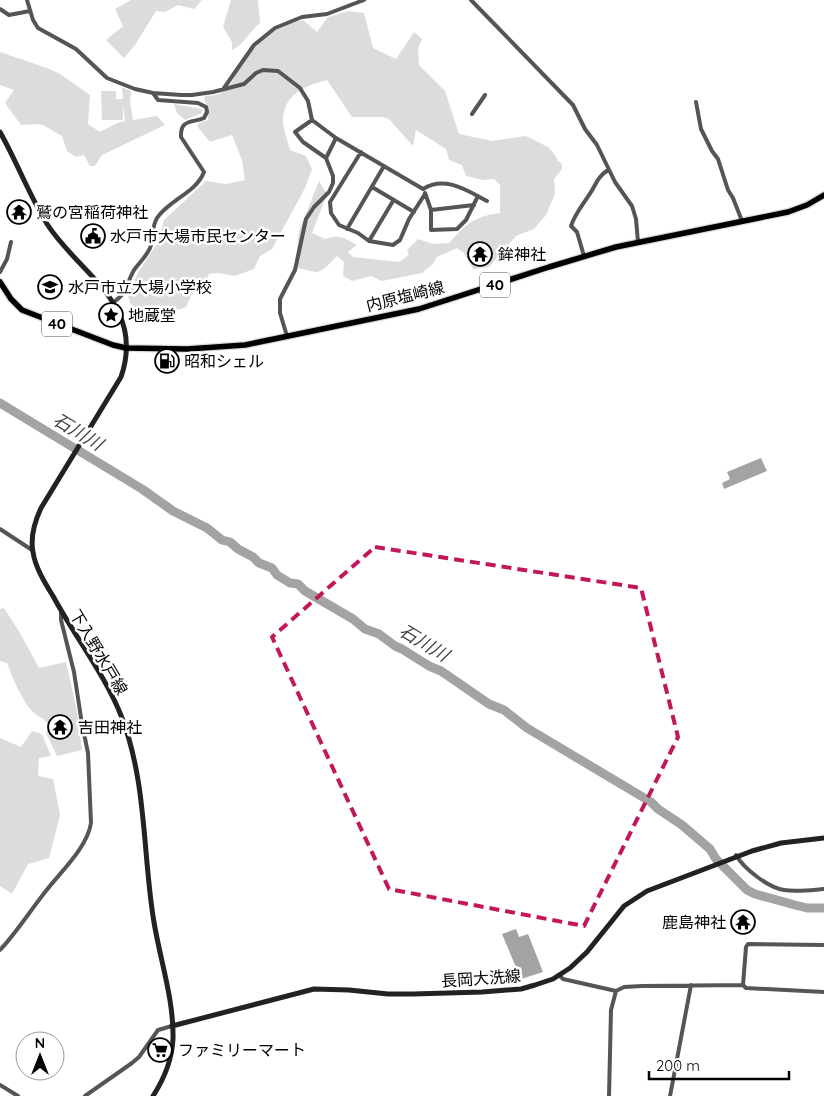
<svg xmlns="http://www.w3.org/2000/svg" width="824" height="1096" viewBox="0 0 824 1096" font-family="Quicksand,'Noto Sans JP',sans-serif">
	<style>
		.green { fill: #dcdcdc }
		.water { fill: #a3a3a3 }
		.lines { fill: none; stroke-linecap: round; stroke-linejoin: round }
		.river { stroke: #a3a3a3; stroke-width: 9 }
		.primary-casing { stroke: #dbdbdb; stroke-width: 8 }
		.street { stroke: #555; stroke-width: 4 }
		.secondary { stroke: #222; stroke-width: 5 }
		.primary { stroke: #000; stroke-width: 5.5 }
		.marked { fill: none; stroke: #c2185b; stroke-width: 4; stroke-dasharray: 10 6; stroke-linejoin: round }
		.labels { text-anchor: middle; stroke-width: 5; stroke-linejoin: round; paint-order: stroke }
		.shield { fill: #fff; stroke: #4c4c4c; stroke-width: 1 }
		.shield-label { font-size: 15px; font-weight: bold; fill: #000 }
		.poi-label { font-size: 16px; fill: #000; stroke: #fff; text-anchor: start }
		.street-label { font-size: 16px; fill: #000; stroke: #fff }
		.water-label { font-size: 18px; font-style: italic; fill: #444; stroke: #fff }
	</style>
	<rect width="100%" height="100%" fill="#fff"/>
	<path class="green" d="M131,0H202L194,9L178,5L165,12L156,11L135,45L124,58L106,40L123,26L115,9Z
		M231,0H258L260,23C248,32 246,43 232,50V42L223,27Z
		M349,11L364,13L373,48L396,59L414,32L422,39L418,48L419,65L445,91L459,134L492,141L526,136L548,147L555,155L558,161L562,164V169L554,179L555,194L546,215L534,229L516,236L489,267L473,269L464,253L457,248L437,257L433,264L422,273L382,281L371,276L352,281L343,276L344,262L337,256C332,261 323,272 316,272C312,272 302,268 295,268L299,231L319,181L327,194L312,233L325,239C340,234 344,238 357,245L348,252L353,257L399,262L409,255L407,250L418,239L433,244L449,243C467,223 473,217 500,213V185L494,179L483,180L466,176L462,165L449,160L446,149L416,130L413,146L389,119L382,117H352L327,80C305,86 285,93 283,119C282,128 288,141 290,150L306,156L312,169L305,188L272,249L260,256L254,269L235,276L219,273L209,274L204,290L193,291L186,307L173,312L154,309L138,311L130,303L128,295L139,271L158,242L164,220L206,181L226,184L245,180L242,160L232,135L210,142L197,126L199,123L208,120V107L204,100L205,96C212,96 219,95 224,91C231,87 235,75 239,68C257,42 271,27 303,20L317,32L328,17Z
		M0,52L47,68L60,74L90,95L88,124L100,132L117,123L125,121L123,105V120H102L101,91H116V99H123L122,87L131,91L130,102L133,120L157,116L165,125L102,155L95,166H90L84,155L76,157L67,151L62,136L43,125L37,124L21,125L5,103L14,90L0,85Z
		M174,104L202,109V113L185,120L177,113Z
		M4,608L20,633L39,668L66,662L77,711L82,750L57,756L46,733L49,728C45,716 37,718 30,709C19,694 14,681 7,663L0,661V609Z
		M32,731L42,734L51,756L39,758L38,776L53,779L60,815L49,858L28,864L12,894L0,886V738L21,747Z"/>
	<path class="water" d="M761,458L767,471L724,489L722,483L730,479L727,472Z
		M516,929L519,937L528,934L543,972L521,979L502,934Z"/>
	<g class="lines">
		<path class="river" d="M0,403L142,489L173,511L207,528L222,540L230,542L238,549L253,557L259,563L272,568L277,575L290,583L298,584L305,591L353,619L365,629L379,634L395,646L402,649L429,666L441,671L489,704L504,710L527,728L651,802L658,809L682,825L710,849L716,859L747,890L755,894L795,905L807,908H824"/>
		<g class="primary-casing">
			<path id="primary" d="M0,282L11,299L22,310L113,345L126,348L187,349L245,345L419,309L549,267L616,247L788,212L807,205L824,195"/>
		</g>
		<path class="street" d="M27,0L33,20L38,28L76,49L107,78L117,82L135,89L153,93L181,95H192L213,92L244,84L256,73L263,70L278,71L300,88L308,101L312,120L336,138L423,189C445,175 468,191 487,201
			M471,0L573,105L585,129L597,145L615,182L632,206L636,219L638,242
			M0,9L9,15L30,11
			M224,88L254,45L275,28L302,17L327,14L364,0
			M696,102L701,129L712,151L718,159L728,190L733,198L742,221
			M472,114L485,95
			M312,120L295,132L303,142L326,158
			M361,152L330,202L331,213L339,225L358,233L369,241L393,245L400,240L409,219L425,194
			M372,187L414,212
			M425,193L431,210V230L457,229L466,220L478,196
			M431,210L474,205
			M347,229L384,166
			M369,241L393,201
			M584,256L577,232L571,226C575,214 582,206 589,195C597,184 596,178 608,170
			M0,272L7,259L11,242
			M114,302C131,289 125,285 134,270C139,263 146,257 150,248C154,238 151,228 157,218C169,200 196,193 204,172L181,137C180,118 194,123 204,118L207,112L206,107L198,103L158,100L153,93
			M287,336L280,313V299L295,270L306,219L314,207L329,192L333,183V176L326,158L336,138
			M0,529L32,550
			M736,855C744,869 769,888 784,890C797,892 811,890 824,889
			M0,950C16,933 28,914 42,896C58,874 87,849 91,823L88,753L82,724L74,672L61,620V612
			M559,975L563,979L616,991L624,987L642,986L743,985L746,947L748,944L824,945
			M743,985L746,988L824,992
			M0,1085L18,1096
			M85,1096L132,1063L139,1057L158,1030L172,1026
			M609,1096L611,1010L616,991
			M670,1096L691,985"/>
		<path class="secondary" d="M0,132C17,162 29,195 47,224C80,275 146,304 121,377L41,508C35,521 30,537 33,552C35,567 45,583 53,596C75,637 106,676 122,718C146,781 143,851 153,916C159,957 174,998 173,1039C172,1060 164,1079 153,1096
			M172,1026L314,989L349,990L388,994H413L482,992L521,989L535,985L553,979L570,968L587,952L624,906L647,891L752,851L781,843L824,838"/>
		<use href="#primary" class="primary"/>
	</g>
	<path class="marked" d="M375,547L641,588L678,737L584,926L389,889L272,637Z"/>
	<defs>
		<g id="temple-ring" transform="scale(1.25)"><circle r="9.5" fill="#fff" stroke="#000" stroke-width="1.5"/><path d="M0-6L5-2H3V0L6.5 2.5H4V6H1.5V3h-3V6H-4V2.5H-6.5L-3 0V-2H-5Z" fill="#000"/></g>
		<g id="civic-ring" transform="scale(1.25)"><circle r="9.5" fill="#fff" stroke="#000" stroke-width="1.5"/><path d="M-.6-6.5H3V-4.5H.6V-3L4-1V1h2V6H-6V1h2V-1L-.6-3ZM-1.2 2.5V6h2.4V2.5Z" fill="#000"/></g>
		<g id="school-ring" transform="scale(1.25)"><circle r="9.5" fill="#fff" stroke="#000" stroke-width="1.5"/><path d="M0-5L7-2L0 1L-7-2ZM-4 1L0 2.5L4 1V4Q0 6-4 4Z" fill="#000"/></g>
		<g id="sight-ring" transform="scale(1.25)"><circle r="9.5" fill="#fff" stroke="#000" stroke-width="1.5"/><path d="M0-6L1.8-2.2L6-1.7L2.9 1.2L3.7 5.4L0 3.3L-3.7 5.4L-2.9 1.2L-6-1.7L-1.8-2.2Z" fill="#000"/></g>
		<g id="fuel-ring" transform="scale(1.25)"><circle r="9.5" fill="#fff" stroke="#000" stroke-width="1.5"/><path d="M-5.5-6h7V0h2V4h1.3V-2.5L3-4.5l.8-.8L6-3V5H2.5V1h-1V6h-7ZM-4.2-4.7v3.2H.2V-4.7Z" fill="#000"/></g>
		<g id="supermarket-ring" transform="scale(1.25)"><circle r="9.5" fill="#fff" stroke="#000" stroke-width="1.5"/><path d="M-6-5.5h2.5l.6 2H6L4.5 2H-2.5L-4.4-4H-6ZM-1.5 3.2a1.3 1.3 0 1 0 .1 0ZM3 3.2a1.3 1.3 0 1 0 .1 0Z" fill="#000"/></g>
	</defs>
	<g fill-rule="evenodd">
		<use href="#temple-ring" x="19" y="212"/>
		<use href="#civic-ring" x="93" y="236"/>
		<use href="#temple-ring" x="480" y="254"/>
		<use href="#school-ring" x="50" y="287"/>
		<use href="#sight-ring" x="111" y="315"/>
		<use href="#fuel-ring" x="167" y="361"/>
		<use href="#temple-ring" x="60" y="727"/>
		<use href="#temple-ring" x="743" y="922"/>
		<use href="#supermarket-ring" x="160" y="1050"/>
	</g>
	<g class="labels">
		<g class="shield">
			<rect x="480" y="272.5" width="30" height="25" rx="4"/>
			<rect x="42" y="311.5" width="30" height="25" rx="4"/>
		</g>
		<g class="shield-label">
			<text x="495" y="290">40</text>
			<text x="57" y="329">40</text>
		</g>
		<g class="poi-label">
			<text x="36" y="218">鷲の宮稲荷神社</text>
			<text x="110" y="242">水戸市大場市民センター</text>
			<text x="498" y="260">鉾神社</text>
			<text x="68" y="293">水戸市立大場小学校</text>
			<text x="128" y="321">地蔵堂</text>
			<text x="184" y="367">昭和シェル</text>
			<text x="78" y="733">吉田神社</text>
			<text x="726" y="928" text-anchor="end">鹿島神社</text>
			<text x="178" y="1056">ファミリーマート</text>
		</g>
		<g class="street-label">
			<text transform="translate(405 296) rotate(-14)" y="6">内原塩崎線</text>
			<text transform="translate(99 652) rotate(59)" y="6">下入野水戸線</text>
			<text transform="translate(481 978) rotate(-4)" y="6">長岡大洗線</text>
		</g>
		<g class="water-label">
			<text transform="translate(78 432) rotate(31)" y="6">石川川</text>
			<text transform="translate(424 643) rotate(31)" y="6">石川川</text>
		</g>
	</g>
	<g transform="translate(40 1056)"><circle r="24" fill="#ffffff" stroke="#999999"/>
	<path d="M0-4L9 19L0 12L-9 19Z" fill="#000000"/>
	<text y="-8" font-size="14" font-weight="bold" text-anchor="middle" fill="#000000">N</text>
	</g>
	<path d="M649 1071v8h140v-8" fill="none" stroke="#000000" stroke-width="2.5"/>
	<text x="656" y="1071" font-size="15" fill="#000000" stroke="#ffffff" stroke-width="4" paint-order="stroke">200 m</text>
</svg>
